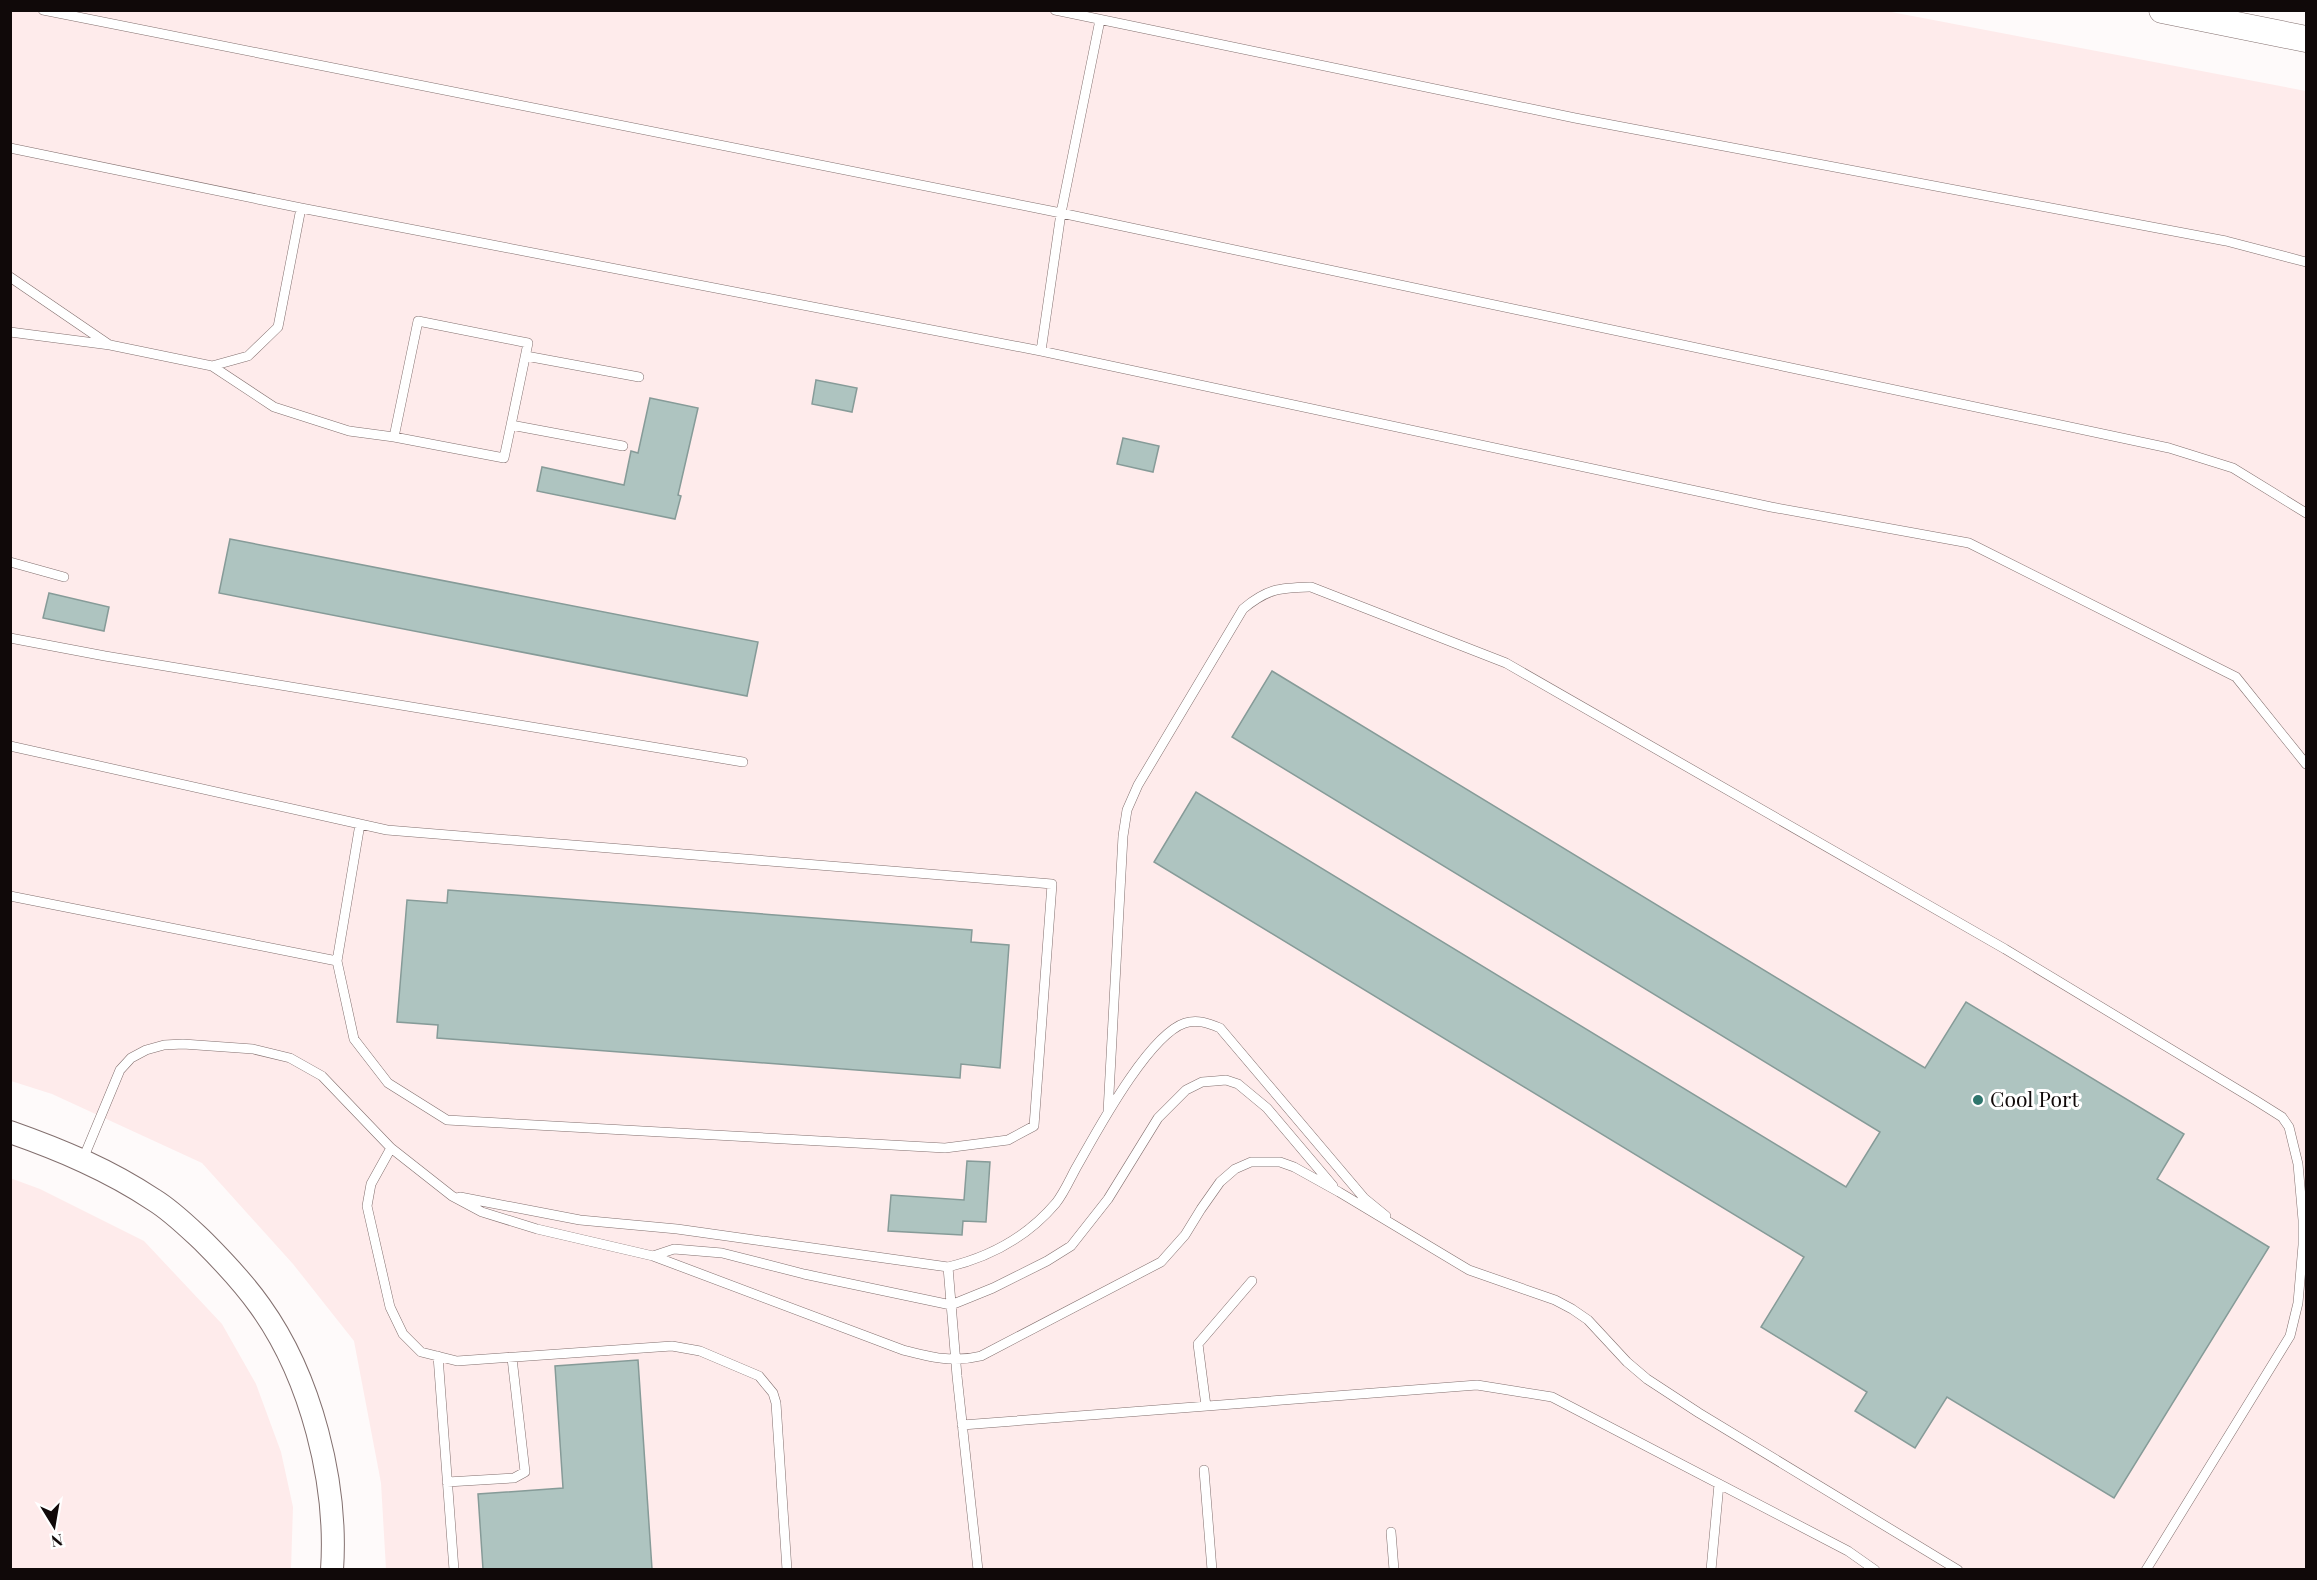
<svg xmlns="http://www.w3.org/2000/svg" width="2317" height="1580" viewBox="0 0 2317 1580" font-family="'Playfair Display',serif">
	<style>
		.built { fill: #feebeb }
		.building { fill: #aec4c0; stroke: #869b98; stroke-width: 1.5 }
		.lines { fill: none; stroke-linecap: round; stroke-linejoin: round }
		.service-casing { stroke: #826f6e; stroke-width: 10 }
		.tertiary-casing { stroke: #826f6e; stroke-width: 24 }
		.secondary-casing { stroke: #826f6e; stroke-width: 27 }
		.service { stroke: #fff; stroke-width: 9 }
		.tertiary { stroke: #fff; stroke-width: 22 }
		.secondary { stroke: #fff; stroke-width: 26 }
		.poi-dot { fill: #2e766d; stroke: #fff; stroke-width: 2 }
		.labels { text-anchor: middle; stroke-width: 6; stroke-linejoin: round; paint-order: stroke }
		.poi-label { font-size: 21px; fill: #100909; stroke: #fff; text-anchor: start }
	</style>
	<rect width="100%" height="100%" fill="#fefafa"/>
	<path class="built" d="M1881,10L2306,91V1569H386L381,1483L354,1341L293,1264L202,1163L52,1094L11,1081L10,11Z
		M10,1178L40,1189L144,1241L222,1324L256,1384L281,1452L293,1507L291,1569H11Z"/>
	<path class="building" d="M816,380L857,388L852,412L812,404Z
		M650,398L698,408L678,495L681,496L675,519L537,491L542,467L624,485L631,451L638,453Z
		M1123,438L1159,446L1153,472L1117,464Z
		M230,539L758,642L747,696L219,593Z
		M49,593L109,607L104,631L43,618Z
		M1272,671L1925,1068L1966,1002L2184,1134L2157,1179L2269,1247L2114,1498L1947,1397L1915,1448L1855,1411L1867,1392L1761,1327L1804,1257L1154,862L1196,792L1846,1187L1880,1132L1232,737Z
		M448,890L972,930L971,942L1009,945L1000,1068L961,1064L960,1078L437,1038L438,1025L397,1022L407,900L447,903Z
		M967,1161L990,1162L986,1222L963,1221L962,1235L888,1231L891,1195L964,1200Z
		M638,1360L652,1569H483L478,1494L563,1488L555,1366Z"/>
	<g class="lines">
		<g class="service-casing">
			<path id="service" d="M43,10L1061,213L2169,448L2233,468L2306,513
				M1055,10L1575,118L2226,241L2306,262
				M10,148L301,208L1041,351L1771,507L1969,543L2236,677L2306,764
				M10,277L108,344
				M10,332L110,345L212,366L248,356L278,327L301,208
				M1041,351L1061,213L1100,20
				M526,356L639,377
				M212,366L274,407L349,431L394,437L504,458L511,425L623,446
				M394,437L418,321L528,343L511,425
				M10,562L64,577
				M10,638L105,656L743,762
				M10,746L387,830L1052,884L1034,1126L1008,1140L945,1148L447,1120L388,1083L354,1039L337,961
				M10,896L337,961L360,824
				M1108,1112L1123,836L1127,810L1138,785L1243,609C1268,588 1280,588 1311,587L1506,663L2005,949L2255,1100L2282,1117L2289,1127L2298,1164L2303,1220V1245L2298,1303L2290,1336L2146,1570
				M391,1148L371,1184L367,1206L390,1307L403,1334L421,1352L457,1361L672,1346L700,1351L759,1376L773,1393L776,1403L787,1570
				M83,1159L120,1070L131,1058L146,1050L164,1045L183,1044L253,1049L290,1058L322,1076L391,1148L452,1196L482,1212L537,1229L653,1256L903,1350C930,1357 953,1363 981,1356L1161,1262L1185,1235L1201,1209L1220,1182L1235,1169L1251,1162H1280L1294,1167L1339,1192L1469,1270L1555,1300L1572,1309L1588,1320L1627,1362L1647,1379L1699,1413L1958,1570
				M460,1197L580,1220L677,1229L948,1267C990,1257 1028,1236 1056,1203C1064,1193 1070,1179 1076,1168C1096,1133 1148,1035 1185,1023C1197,1019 1208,1023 1220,1028L1364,1198L1386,1216
				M653,1256L674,1249L722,1253L804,1274L951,1305L993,1288L1047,1261L1071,1246L1108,1199L1158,1118L1186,1090L1202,1082L1215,1081L1226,1080L1238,1084L1267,1108L1333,1186
				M948,1267L957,1376L978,1570
				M438,1356L454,1570
				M1206,1406L1198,1344L1252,1281
				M962,1425L1477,1385L1552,1397L1848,1551L1875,1570
				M1204,1470L1212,1570
				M447,1482L514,1478L525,1472L512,1358
				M1391,1532L1394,1570
				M1711,1570L1719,1484"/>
		</g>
		<g class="tertiary-casing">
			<path id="tertiary" d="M10,1132C61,1150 109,1170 154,1200C172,1211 188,1227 203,1241C223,1261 243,1282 260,1306C311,1377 338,1483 332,1570"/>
		</g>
		<g class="secondary-casing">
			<path id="secondary" d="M2162,10L2306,39"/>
		</g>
		<use href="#service" class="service"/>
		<use href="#tertiary" class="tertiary"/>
		<use href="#secondary" class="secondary"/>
	</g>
	<circle class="poi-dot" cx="1978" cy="1100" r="6"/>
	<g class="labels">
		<g class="poi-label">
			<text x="1990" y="1107">Cool Port</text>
		</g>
	</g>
	<rect width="2317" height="1580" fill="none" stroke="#100909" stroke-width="24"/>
	<g transform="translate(54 1526) rotate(169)" stroke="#ffffff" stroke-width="4.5" paint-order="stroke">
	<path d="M0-4.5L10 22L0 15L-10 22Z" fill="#100909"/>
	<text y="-9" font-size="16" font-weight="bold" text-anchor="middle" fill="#100909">N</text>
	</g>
</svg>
